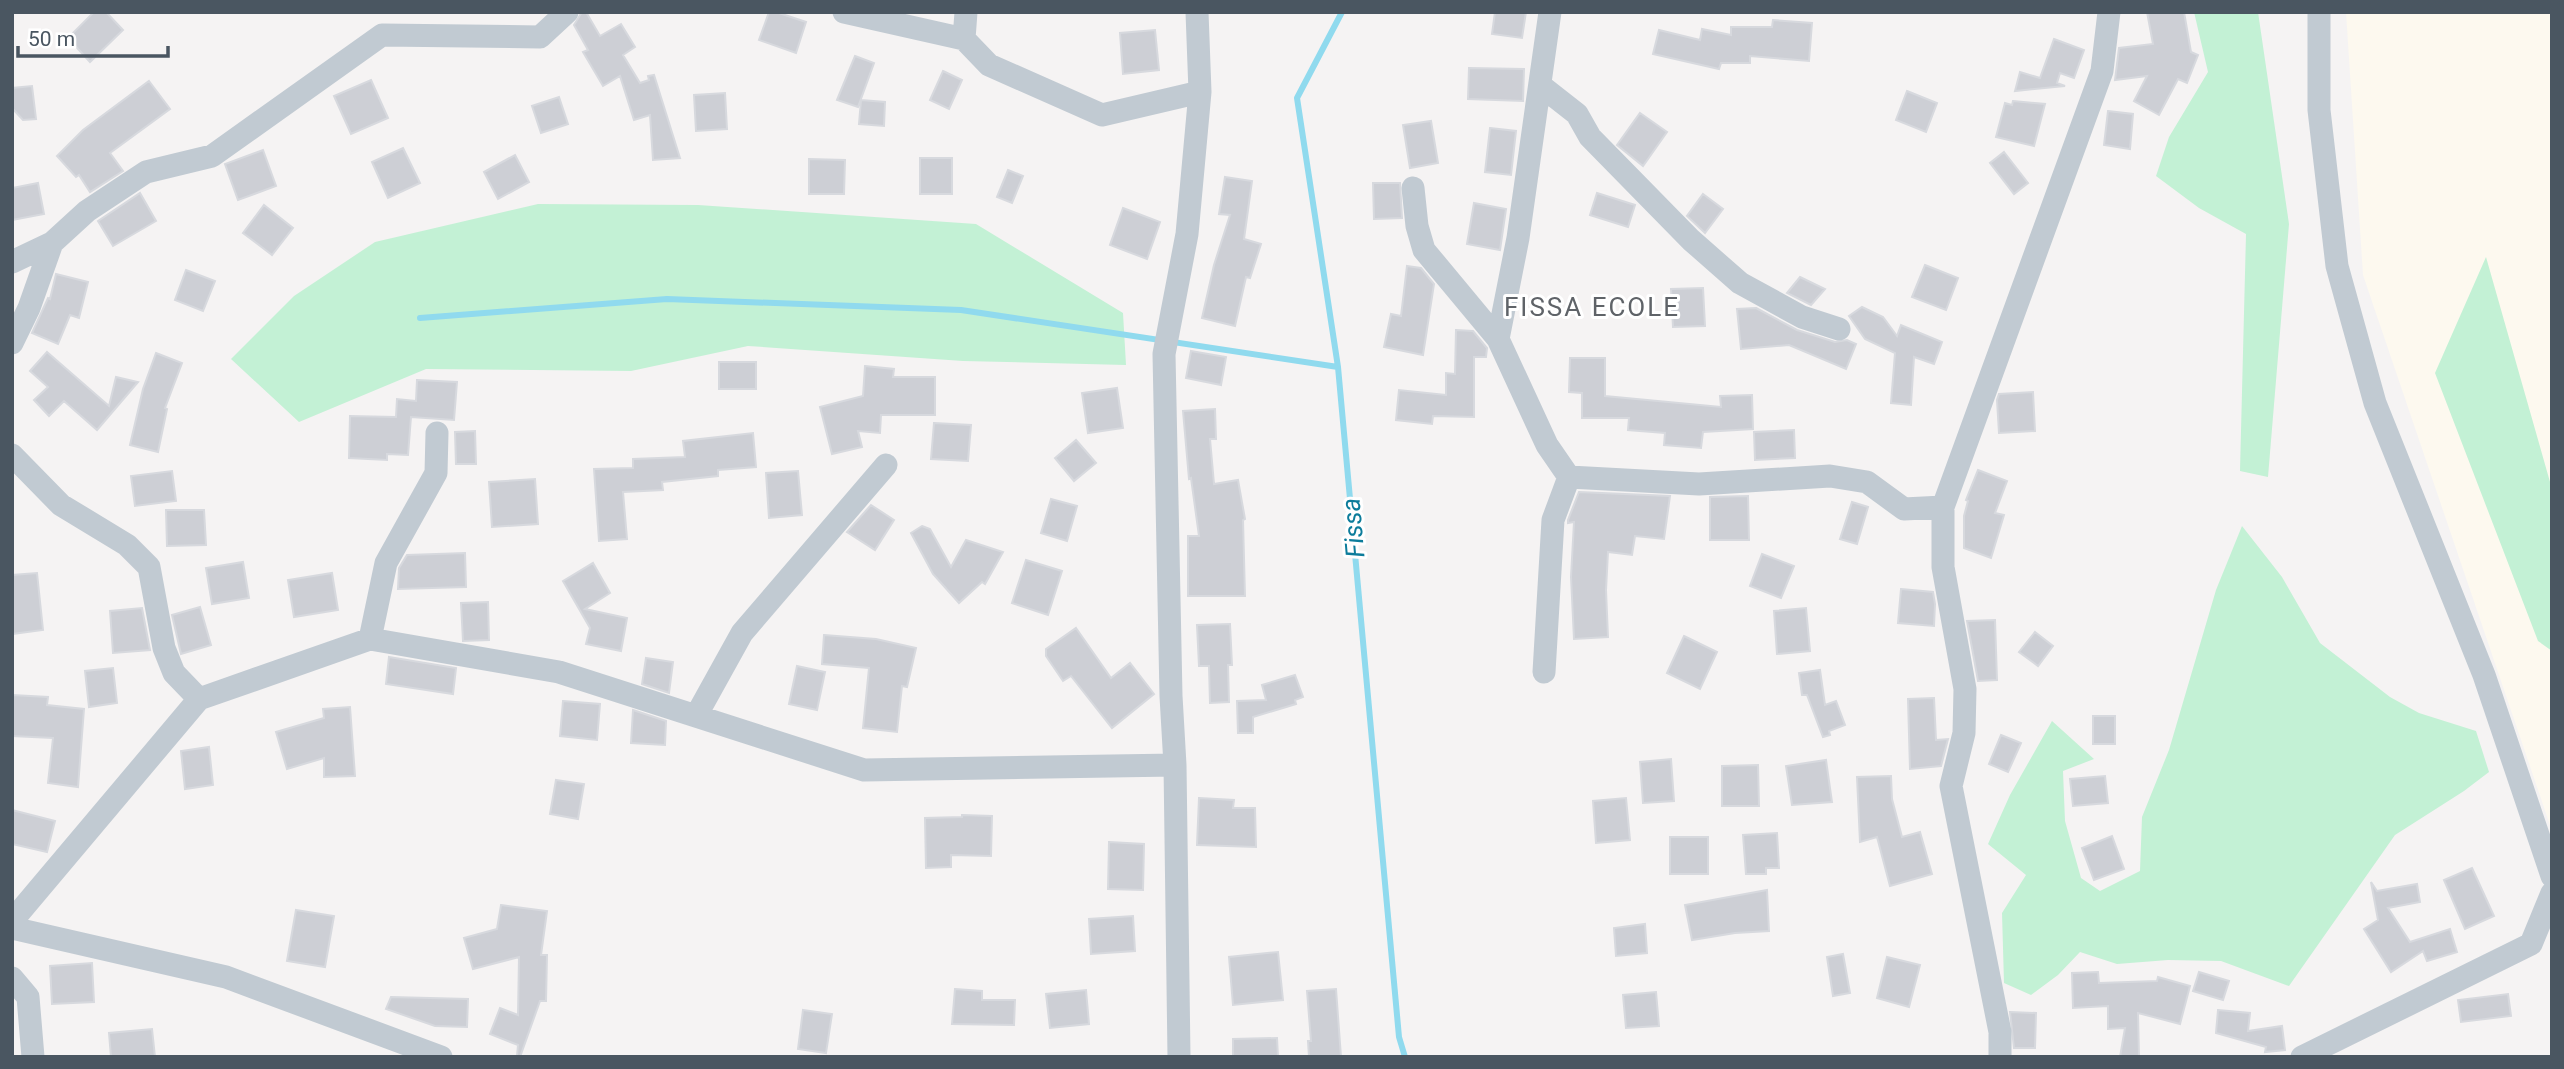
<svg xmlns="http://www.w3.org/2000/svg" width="2564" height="1069" viewBox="0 0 2564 1069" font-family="Roboto,sans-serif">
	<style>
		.commercial { fill: #fdf9ef }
		.green { fill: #c3f1d5 }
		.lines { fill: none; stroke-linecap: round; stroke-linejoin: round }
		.stream { stroke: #90daee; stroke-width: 6 }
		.building { fill: #cdcfd5; stroke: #d7d9de; stroke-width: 2 }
		.street { stroke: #c1cad2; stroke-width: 23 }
		.labels { text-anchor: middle; stroke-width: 6; stroke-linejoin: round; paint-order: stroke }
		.neighbourhood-label { font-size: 26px; letter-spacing: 2px; fill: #5f6368; stroke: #fff }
		.water-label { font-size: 26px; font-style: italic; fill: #0c7c9b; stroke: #fff }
	</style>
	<rect width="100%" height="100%" fill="#f5f3f3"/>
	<path class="commercial" d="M2346,12H2552V831L2363,275Z"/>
	<path class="green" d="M2194,12H2258L2289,224L2268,477L2240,471L2246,234L2199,208L2156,176L2169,137L2208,72Z
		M538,204L698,205L976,224L1123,313L1126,365L963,361L748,346L631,371L426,369L299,422L231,359L294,296L375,242Z
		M2486,257L2552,489V651L2538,641L2435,373Z
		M2242,526L2282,577L2320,643L2390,697L2419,713L2476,731L2489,772L2464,791L2395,835L2289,986L2221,961L2168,960L2117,964L2080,952L2058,975L2031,995L2004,983L2002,913L2026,875L1988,844L2010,795L2052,721L2094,759L2063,771L2065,821L2081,878L2100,891L2140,871L2142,817L2169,750L2216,590Z"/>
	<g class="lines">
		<path class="stream" d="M1342,12L1297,98L1338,367L1399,1037L1405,1057
			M420,318L667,299L961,310L1338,367"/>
	</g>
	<path class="building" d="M94,12H106L123,30L90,62L68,38Z
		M582,12H586L600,36L621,24L635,47L623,55L640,83L649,80L648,76L654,75L680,158L653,160L650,115L634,120L620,76L603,86L583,52L588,50L574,25Z
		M769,12H776L806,22L796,53L759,40Z
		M1495,12H1526L1522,38L1492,34Z
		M2147,12H2184L2191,52L2198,55L2187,83L2178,79L2159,115L2134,101L2147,76L2115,80L2119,48L2153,44Z
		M1773,20L1812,23L1809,61L1750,56V63H1721L1719,69L1653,54L1659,30L1700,40L1702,29L1731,35V27H1772Z
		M1155,30L1159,70L1123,74L1120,33Z
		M2054,39L2084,50L2074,78L2060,73L2057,83L2065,86L2015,91L2020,72L2040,78Z
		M855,56L874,63L858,107L837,100Z
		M1469,68L1524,69L1523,101L1468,99Z
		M943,71L962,80L949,109L930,100Z
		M371,80L388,118L351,134L334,96Z
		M149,81L170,109L110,153L123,171L90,192L79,175L76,177L57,156L83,130Z
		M32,86L36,119L23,120L12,108V88Z
		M1907,91L1937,103L1926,132L1896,120Z
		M725,93L727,129L696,131L694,95Z
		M559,97L568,124L541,133L532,106Z
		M861,100L885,102L884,126L859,124Z
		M2013,101L2045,104L2034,146L1996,137L2005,103L2012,105Z
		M2108,111L2133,114L2130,149L2104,145Z
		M1640,113L1667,132L1643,166L1617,145Z
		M1431,121L1438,163L1410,168L1403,125Z
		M1490,128L1516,131L1511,175L1485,172Z
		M403,148L420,183L388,198L372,162Z
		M263,150L276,186L238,200L225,164Z
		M2004,152L2028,183L2014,194L1990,163Z
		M515,155L529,182L498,199L484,172Z
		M920,158H952V194H920Z
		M809,159L845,160L844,194H809Z
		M1008,170L1023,176L1012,203L997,197Z
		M1225,177L1252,181L1244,239L1261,244L1250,278L1246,277L1235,326L1202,318L1214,265L1230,215L1219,214Z
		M38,183L44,214L12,220V188Z
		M1373,183H1400L1402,218L1374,219Z
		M140,193L156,221L113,246L98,221Z
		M1597,193L1635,205L1628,227L1590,215Z
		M1703,194L1723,209L1705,233L1687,216Z
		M1474,203L1506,209L1500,250L1467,244Z
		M264,205L293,228L272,255L243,233Z
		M1123,208L1160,222L1147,259L1110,245Z
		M1925,265L1958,278L1946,310L1912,297Z
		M1407,266L1421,268L1434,284L1423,355L1384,347L1391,314L1401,316Z
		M186,270L215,281L203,311L175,300Z
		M56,274L88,282L79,318L70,315L58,344L32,333L48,298L50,299Z
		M1800,277L1825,289L1811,305L1787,293Z
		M1703,288L1705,326L1673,327L1671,289Z
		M1862,307L1883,317L1897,336L1901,325L1942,342L1934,364L1914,357L1911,405L1891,403L1895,353L1865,339L1849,316Z
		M1756,308L1797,330L1835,342L1847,340L1856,344L1846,369L1789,345L1741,349L1737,309Z
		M1456,330L1473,331L1487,348L1486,357H1474V417L1433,416L1432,424L1396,420L1399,390L1446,395V373L1455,374Z
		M1191,351L1226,357L1221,385L1186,378Z
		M47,352L109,406L116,377L138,382L97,430L64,401L49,416L34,400L48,387L30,371Z
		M156,353L182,363L165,408L167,409L158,452L130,445L143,389Z
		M1570,358H1605V396L1721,407L1720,396L1752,395L1753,429L1703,432L1701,448L1664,445L1665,433L1628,430L1629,418H1582V393L1569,392Z
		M719,362H756V389H719Z
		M865,366L894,369L893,377H935V415H881L880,433L858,431L862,447L832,454L820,407L863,396Z
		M417,380L457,382L454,420L411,417L408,455L387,454V460L349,458L350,416L396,417L397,399L416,401Z
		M1117,388L1123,428L1088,433L1082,393Z
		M2033,392L2035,431L1999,433L1997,400L1999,394Z
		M1215,409L1216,439H1210L1214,484L1238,480L1245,519L1243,520L1245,596H1188V536H1199L1191,478L1189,479L1183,411Z
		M934,423L971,425L968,461L931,459Z
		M1794,430L1795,458L1755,460L1754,432Z
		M475,431L476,464H456L455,432Z
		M753,433L756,467L718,470V476L662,482L663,490L623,492L627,539L599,541L594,469L633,468V459L685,457L683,441Z
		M1076,440L1096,463L1074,481L1055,458Z
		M1978,470L2007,481L1995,513L2004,515L1991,558L1964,548V516L1968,501L1966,500Z
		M172,471L176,501L135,506L131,476Z
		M798,471L802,515L769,518L766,473Z
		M535,479L538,524L492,527L489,482Z
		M1579,492L1670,496L1664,539L1635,536L1632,555L1608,552L1606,590L1608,637L1574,639L1571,577L1574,522L1568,523V520Z
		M1748,496L1749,540H1710V497Z
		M1051,499L1077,506L1067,541L1041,533Z
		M1852,502L1868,507L1857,544L1840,539Z
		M871,505L894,520L875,550L847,532Z
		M166,510H204L206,545L167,546Z
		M922,526L930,529L951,567L966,540L1003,552L985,584L982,582L959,603L933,574L911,533Z
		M465,553L466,587L398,589L399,568L407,555Z
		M1762,554L1794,566L1781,598L1750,586Z
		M1026,560L1062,571L1048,615L1012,603Z
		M243,562L249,598L212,604L206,568Z
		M593,563L610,593L585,609L627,618L621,651L586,644L590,628L563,581Z
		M37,573L43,630L12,634V575Z
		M332,573L338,610L294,617L288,580Z
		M1901,589L1933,592L1935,604L1934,626L1898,623Z
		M488,602L489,640L463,641L461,603Z
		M200,607L211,645L181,654L172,615Z
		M142,608L150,650L113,653L110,611Z
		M1806,608L1810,651L1777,654L1774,611Z
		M1995,620L1997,680L1978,681L1967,621Z
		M1230,624L1232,665H1228L1229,702L1210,703L1209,666H1199L1197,625Z
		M1076,628L1111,678L1130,663L1154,694L1112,728L1071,676L1063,681L1046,656V649Z
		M2035,632L2053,646L2038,666L2019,652Z
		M824,635L876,639L916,648L907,687L902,686L897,732L863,728L869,668L822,664Z
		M1684,636L1717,652L1700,689L1667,673Z
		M389,657L456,668L453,694L386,684Z
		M646,658L673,662L669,693L642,684Z
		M797,666L825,672L817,710L789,704Z
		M113,668L117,703L89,707L85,671Z
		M1820,670L1825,705L1836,701L1845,725L1829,731L1830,735L1823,737L1807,695H1802L1799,673Z
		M1295,675L1303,697L1295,700L1296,704L1253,717V733H1238L1237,701L1266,700L1262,685Z
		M12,695L48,697L47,705L84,709L78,787L48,783L53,738L12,736Z
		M1934,698L1936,740L1948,739L1941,766L1910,769L1908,699Z
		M563,701L600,704L597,740L560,736Z
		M350,707L355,776L324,777V758L287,769L276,732L324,718L323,709Z
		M633,710L666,721L665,745L631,743Z
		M2093,716H2115V744H2093Z
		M2001,735L2021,743L2008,772L1989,764Z
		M209,747L213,785L185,789L181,751Z
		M1671,759L1674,801L1643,803L1640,762Z
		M1826,760L1832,802L1792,805L1786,766Z
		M1758,765L1759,806H1722V766Z
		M1891,776L1892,799L1902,837L1920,832L1932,874L1890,886L1877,837L1860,842L1857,777Z
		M2105,776L2108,803L2073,806L2070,779Z
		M556,780L584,784L578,819L550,814Z
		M1199,798L1234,800L1233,808H1255L1256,847L1197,845Z
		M1626,798L1630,840L1596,843L1593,801Z
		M12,810L55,821L47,852L12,844Z
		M962,815L992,816L991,856L951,855V867L926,868L925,818L962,817Z
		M1777,833L1779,868H1766V874H1746L1743,835Z
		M2112,836L2124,869L2094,880L2082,848Z
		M1670,837H1708V874H1670Z
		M1109,842L1144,844L1143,890L1108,889Z
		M2472,868L2494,916L2465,929L2444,880Z
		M2371,882L2377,891L2417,884L2420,902L2388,908L2410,942L2450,929L2457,952L2427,961L2423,951L2391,972L2364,929L2378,920Z
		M1767,890L1769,931L1735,933L1692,940L1685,905Z
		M501,905L547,911L541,955H547L546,1001H540L520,1057L517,1056L518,1045L490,1034L500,1008L518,1015L519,957L473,969L464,938L497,929Z
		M296,910L334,916L325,967L287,961Z
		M1133,916L1135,951L1091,954L1089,919Z
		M1645,924L1647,953L1616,956L1614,928Z
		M1278,952L1283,1000L1233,1005L1229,957Z
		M1843,954L1850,993L1833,996L1827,957Z
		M1887,957L1920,965L1909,1007L1877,998Z
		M92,963L94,1002L52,1004L50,966Z
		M2098,972L2099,983L2157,981L2158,977L2190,986L2180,1024L2138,1013L2139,1057H2120L2125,1028L2108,1029V1006L2073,1008L2072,973Z
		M2199,972L2229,981L2223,1000L2193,991Z
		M955,989L982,991V1000H1015L1014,1025L952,1024Z
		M1336,989L1341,1057H1309L1308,1041H1311L1307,991Z
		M1086,990L1089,1024L1050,1028L1046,994Z
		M1656,992L1659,1026L1626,1028L1623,995Z
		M2508,994L2511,1016L2461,1022L2458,1000Z
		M391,997L468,999L467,1027L435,1026L386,1009Z
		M803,1010L832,1014L826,1053L798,1049Z
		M2218,1010L2250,1013L2248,1031L2282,1026L2285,1050L2265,1052L2266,1047L2216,1033Z
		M2010,1012L2036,1013L2035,1048H2014Z
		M152,1029L155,1057H111L109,1033Z
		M1277,1038L1278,1057H1233V1039Z"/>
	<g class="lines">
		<path class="street" d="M844,12L964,39
			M966,12L964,39L989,65L1102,115L1200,92
			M2319,12V110L2337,266L2375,403L2484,675L2552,876
			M1540,85L1577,114L1590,137L1691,240L1740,283L1802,317L1839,329
			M1413,188L1417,226L1424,250L1498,339L1547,445L1569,477L1699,484L1830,476L1867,482L1904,509L1943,507
			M12,262L52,243L87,211L146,172L212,156L382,35L540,37L567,12
			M1498,339L1518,238L1550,12
			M12,343L29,308L52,243
			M12,455L61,505L127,545L149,567L164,648L174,673L199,699
			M370,639L386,563L436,473L437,433
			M1544,672L1553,520L1569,477
			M696,716L742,633L886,465
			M12,921L199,699L370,639L559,672L864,770L1175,765
			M12,928L226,977L441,1057
			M12,978L28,997L33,1057
			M1179,1057L1175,765L1171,696L1164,354L1187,234L1200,92L1197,12
			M2000,1057V1032L1951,786L1964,733L1965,689L1943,567V507L2102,71L2109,12
			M2302,1057L2531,944L2552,893"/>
	</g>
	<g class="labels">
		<g class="neighbourhood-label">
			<text x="1592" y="316">FISSA ECOLE</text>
		</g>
		<g class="water-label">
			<text transform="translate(1353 528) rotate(-95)" y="9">Fissa</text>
		</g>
	</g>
	<rect width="2564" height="1069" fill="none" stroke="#4a5661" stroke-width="28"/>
	<path d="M18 46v10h150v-10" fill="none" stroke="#4a5661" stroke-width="3.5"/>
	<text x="28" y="46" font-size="21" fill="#4a5661" stroke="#ffffff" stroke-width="5" paint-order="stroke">50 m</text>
</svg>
